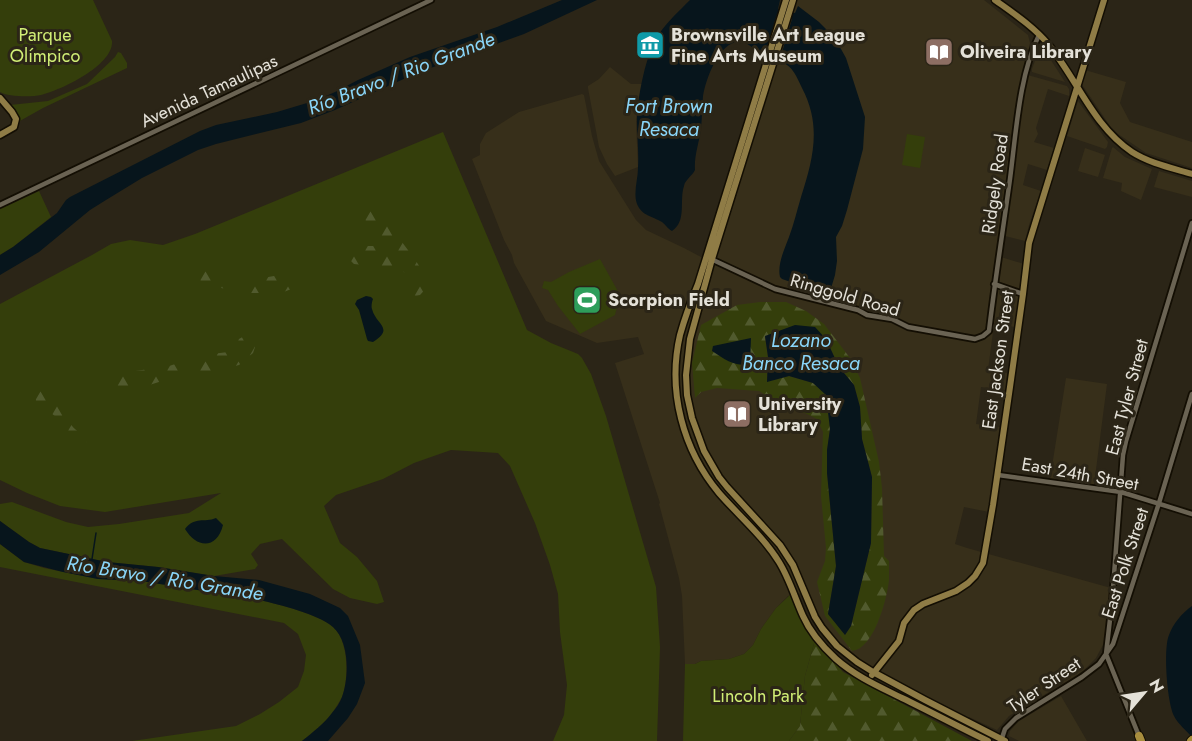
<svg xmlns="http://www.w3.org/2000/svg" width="1192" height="741" viewBox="0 0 1192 741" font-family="Jost,sans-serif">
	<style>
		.built { fill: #372f1a }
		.green { fill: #343e0b }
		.forest { fill: url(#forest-firs); fill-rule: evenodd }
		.water { fill: #07151c }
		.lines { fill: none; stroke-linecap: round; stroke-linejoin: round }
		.stream { stroke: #07151c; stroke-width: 1.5 }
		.minor-casing { stroke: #130e03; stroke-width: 8 }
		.major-casing { stroke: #130e03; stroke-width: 9 }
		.highway-casing { stroke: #130e03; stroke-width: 10 }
		.minor { stroke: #6a6353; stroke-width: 4.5 }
		.major { stroke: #8f7c46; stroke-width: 6 }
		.highway { stroke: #a78d3e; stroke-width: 8 }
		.labels { text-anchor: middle; stroke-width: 6; stroke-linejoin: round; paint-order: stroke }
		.park-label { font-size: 18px; fill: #d1ee76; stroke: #2b2517 }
		.poi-label { font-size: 18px; font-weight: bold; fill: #e4e1d8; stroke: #2b2517; text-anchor: start }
		.street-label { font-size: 18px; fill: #e4e1d8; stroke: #2b2517 }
		.water-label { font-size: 20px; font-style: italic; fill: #8ad6f9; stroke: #2b2517 }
	</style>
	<defs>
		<pattern id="forest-firs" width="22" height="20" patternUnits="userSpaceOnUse" patternTransform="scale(1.5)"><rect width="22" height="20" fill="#343e0b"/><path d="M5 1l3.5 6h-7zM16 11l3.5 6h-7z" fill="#515a2e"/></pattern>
	</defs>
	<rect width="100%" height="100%" fill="#2b2517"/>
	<path class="built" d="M795,0H984L1028,35L1030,43L1024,74L1067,86L1069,89V96L1048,89L1036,128L1038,134L1034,142L1054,148L1047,170L1028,164L1023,185L1041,191L1029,225L1025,241L1005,236L1001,257L1024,264L1015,327L994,324L988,370L1007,373L1006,390L981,387L976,424L1000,427L989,512L964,507L955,544L967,548L1111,588L1105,641L1096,658L1085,669L1077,675L1009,716L997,730L969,717L968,718L860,662L841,647L823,626L806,592L788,596L776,608L761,629L753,645L744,654L729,659L701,661L695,664H685L682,596L679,578L659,504L660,503L615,363L644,354L638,337L597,343L546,321L514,263L512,255L504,240L472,159L480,155V144L486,133L519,112L582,94L584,95L592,136L599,161L636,220L646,230L684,248L701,257L717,255Z
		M1040,47L1045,51L1065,82L1032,72V69Z
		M610,67L631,84H642L637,108L636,122L638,167L615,176L607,164L599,147L588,88V86L599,79Z
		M1085,70L1126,82L1120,103L1130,122L1192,142V168L1146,153L1118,134L1110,126L1081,83Z
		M1078,101L1108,142L1107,147L1105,149L1067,136Z
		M1113,147L1125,157L1152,169L1141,200L1121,191L1122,183L1103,178L1112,148Z
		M1085,148L1105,155L1098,177L1078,171Z
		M1159,171L1192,181V197L1154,187Z
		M1066,378L1107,384L1094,485L1050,479Z
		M1061,696L1087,741H1019L1009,736L1010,731L1019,721Z"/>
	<path class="green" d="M0,0H93L112,41C114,65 62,90 41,95C32,97 8,97 0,92Z
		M118,52L121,53L127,63V68L43,108L18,122L16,114L10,105L48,101L87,84L115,57Z
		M443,132L527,330L551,343L578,354L582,358L591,374L606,416L656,587L660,647L657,741H553L564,715L567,685L560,632L558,594L550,565L535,523L510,466L498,453L451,450L414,463L383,479L336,495L324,506L340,543L357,557L377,581L384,602L377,604L350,598L333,589L282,539L260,544L251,554L258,565L255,569L214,576L158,567L107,562L40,548L29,542L0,521V504L12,502L66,522L88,527L119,524L189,513L221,493L105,512L60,506L27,493L0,480V304L92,255L111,244L130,240L163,245L195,234Z
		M907,134L925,137L920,168L902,165Z
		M39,191L51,217L13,247L0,255V209Z
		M600,259L620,295L615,315L580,334L558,306L548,290L542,288L544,281L551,282L569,272Z
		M0,544L24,562L44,568L98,579L141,581L260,600C280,605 318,614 333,627C349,641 349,678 342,697C339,702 336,708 332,713C324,724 313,732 302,741H132L236,726L260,714L279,702L298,687L304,671L306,655L298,634L284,623L0,567Z
		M790,595L803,624L815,640L805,676L800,726L789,741H683L685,664H695L701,661L729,659L744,654L753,645L761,629L776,608Z"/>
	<path class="forest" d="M371,203C391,229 414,254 430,284L420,295L407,299L415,281L400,269L354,264L349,259L351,250L364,246H378L373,230L362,216L364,206Z
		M207,271L223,277L235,283L274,276H283L298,283L294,288L281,293H245L207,285L195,277L194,272Z
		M760,302H786L806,311L824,324L850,358L860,378L879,462L882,488L884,556L889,561C889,567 889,574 889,580C887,599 874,649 852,651L825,616L817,582L825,561L826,548L821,496L823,432L817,419L805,413L789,409L759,391L717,388L701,392L695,398L692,363L701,325L737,305ZM765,337L826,339L839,367L854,385L860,407L862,439L872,477L871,543L851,626L845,635L828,614L836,566L827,473V450L830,429L826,394L813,383L789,376L767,381L768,357Z
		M246,335L256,344L253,353L239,365L219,370L184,374L140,388L121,391L114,387L105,386L111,379L122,373L169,366L204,355L228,352L235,348L239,339Z
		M42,378L53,387L61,400L80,411L79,415L70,417L69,422C74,430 83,434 87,442L77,443L67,436L60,427L56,417L36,401L34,391L37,383Z
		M815,640L843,672L972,741H789L800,726L805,676Z"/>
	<path class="water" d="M562,0H597L524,34L417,73L335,110L301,123L216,144L198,150L142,178L106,200L90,210L39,252L0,275V255L13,247L57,213L66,200L70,197L200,131L216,125L277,112L317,100L335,92L358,80L410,57L497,27Z
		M690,0H780L778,9L795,13L798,6L819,22L831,34L841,49L846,58L865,117L863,149L847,210L842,226L836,237L837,261L835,275L829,295L827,296L817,291L782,279L780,277C777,264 785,248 789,237C794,224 797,210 801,197C813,159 822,126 802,88C799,82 794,69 787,65C785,63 781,63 779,62L792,19L777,14L765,53C762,51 759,51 756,49C748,46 745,39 735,42C717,48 706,79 703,96C702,107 702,118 701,129C699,143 694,156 695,170C692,176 685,180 684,186C679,201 687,221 672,231C667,228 666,225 662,222C652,216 642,216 637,204C633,193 638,179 638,168C639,152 637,137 637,122C637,99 646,52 659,34C668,21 679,11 690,0Z
		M366,296L371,297L373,299C372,301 371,307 372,309C376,325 395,328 373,342L368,341L367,339L359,310L355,304L357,300Z
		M795,325L815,327L826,339L839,367L854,385L860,407L862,439L872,477L871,543L851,626L845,635L828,614L836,566L827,473V450L830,429L826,395L813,383L789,376L767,382L768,357L765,336Z
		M751,338L750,365C733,366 726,360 712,351L713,346Z
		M216,518L223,525C217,549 197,549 185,529C195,516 204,523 216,518Z
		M0,521L29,542L40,548L107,562L158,567L214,576L259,580L310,594L340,608L348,616L360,645L365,683L357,704L348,718L328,741H302C313,732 324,724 332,713C336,708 340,703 342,697C349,678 350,642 333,627C318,614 280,605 260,600L141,581L98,579L63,572L24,562L0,544Z
		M1192,606V737C1186,730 1178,724 1174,716C1167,702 1163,649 1169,635C1173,624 1182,613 1192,606Z"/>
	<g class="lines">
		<path class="stream" d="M92,559L96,533"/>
		<g class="minor-casing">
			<path id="minor" d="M0,205L431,0
				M711,259L775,289L858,310L867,315L892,319L908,327L975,339L983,336L989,331C995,280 1003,230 1010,179C1016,134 1019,75 1039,35
				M994,284L1023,294
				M998,475L1121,492L1192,514
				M1139,736L1106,654L1112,602L1123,455L1126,441L1192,223
				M1001,741L1005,729L1016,718L1082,677L1099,664L1113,644L1159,503L1192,394"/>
		</g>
		<g class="major-casing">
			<path id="major" d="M786,0L698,284C691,301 685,317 680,335C667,391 683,450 719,493C739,516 763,536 779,562C789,578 795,598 803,616C810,632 823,647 836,659C855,676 880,687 902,698C931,712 959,727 988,741
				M793,0L712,259L690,339L686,375L687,395L692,418L704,451L719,477L727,487L780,545L793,565L815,617L822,628L837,646L857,662L873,672L925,700L1005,741
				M995,0C1013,13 1034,27 1048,44C1077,79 1093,126 1132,152C1149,163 1172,168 1192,174
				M0,98L12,112L16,119L14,127L0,135
				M872,675L899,641L904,623L914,610L923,604L956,591L968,583L975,576L983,563L993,505L1010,387L1023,294L1029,243L1104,0"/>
		</g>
		<g class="highway-casing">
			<path id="highway" d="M1139,736L1141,741
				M1191,741L1192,740"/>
		</g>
		<use href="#minor" class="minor"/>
		<use href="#major" class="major"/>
		<use href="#highway" class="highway"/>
	</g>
	<defs>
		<g id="museum-square" transform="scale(1.5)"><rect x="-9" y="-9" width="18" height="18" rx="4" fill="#0f9aa8" stroke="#2b2517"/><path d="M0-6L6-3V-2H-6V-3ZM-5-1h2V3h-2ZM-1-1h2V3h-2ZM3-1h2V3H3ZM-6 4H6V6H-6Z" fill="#fff"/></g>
		<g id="library-square" transform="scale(1.5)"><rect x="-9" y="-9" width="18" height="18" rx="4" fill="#8d6e63" stroke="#2b2517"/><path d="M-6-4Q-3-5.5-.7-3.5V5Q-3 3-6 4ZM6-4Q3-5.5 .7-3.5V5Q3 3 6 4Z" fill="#fff"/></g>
		<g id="stadium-square" transform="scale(1.5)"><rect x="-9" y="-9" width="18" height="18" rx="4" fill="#2e9e5b" stroke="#2b2517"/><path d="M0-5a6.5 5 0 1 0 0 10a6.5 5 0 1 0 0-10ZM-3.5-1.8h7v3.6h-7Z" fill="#fff"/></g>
	</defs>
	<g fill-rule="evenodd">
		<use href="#museum-square" x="650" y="45"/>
		<use href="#library-square" x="939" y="52"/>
		<use href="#stadium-square" x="587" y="300"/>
		<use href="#library-square" x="737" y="414"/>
	</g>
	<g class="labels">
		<g class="park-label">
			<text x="45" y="41">Parque<tspan x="45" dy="21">Olímpico</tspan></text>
			<text x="758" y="702">Lincoln Park</text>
		</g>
		<g class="poi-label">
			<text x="671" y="41">Brownsville Art League<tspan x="671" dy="21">Fine Arts Museum</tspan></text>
			<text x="960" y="58">Oliveira Library</text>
			<text x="608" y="306">Scorpion Field</text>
			<text x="758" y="410">University<tspan x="758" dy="21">Library</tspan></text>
		</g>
		<g class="street-label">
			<text transform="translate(209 91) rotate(-25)" y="6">Avenida Tamaulipas</text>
			<text transform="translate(995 184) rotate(-82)" y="6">Ridgely Road</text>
			<text transform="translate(845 295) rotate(16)" y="6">Ringgold Road</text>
			<text transform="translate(998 360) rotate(-82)" y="6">East Jackson Street</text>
			<text transform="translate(1127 397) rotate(-75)" y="6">East Tyler Street</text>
			<text transform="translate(1080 474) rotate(10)" y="6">East 24th Street</text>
			<text transform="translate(1125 563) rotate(-72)" y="6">East Polk Street</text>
			<text transform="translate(1044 685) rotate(-34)" y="6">Tyler Street</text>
		</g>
		<g class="water-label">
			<text transform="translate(401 73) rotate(-21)" y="7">Río Bravo / Rio Grande</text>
			<text x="669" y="113">Fort Brown<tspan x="669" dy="23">Resaca</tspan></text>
			<text x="801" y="347">Lozano<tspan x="801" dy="23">Banco Resaca</tspan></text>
			<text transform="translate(165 578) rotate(9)" y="7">Río Bravo / Rio Grande</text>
		</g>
	</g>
	<g transform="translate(1144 693) rotate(61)" stroke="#2b2517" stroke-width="4.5" paint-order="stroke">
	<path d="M0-4.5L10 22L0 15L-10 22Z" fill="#e4e1d8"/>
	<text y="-9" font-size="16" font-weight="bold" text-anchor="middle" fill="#e4e1d8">N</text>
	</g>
</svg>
